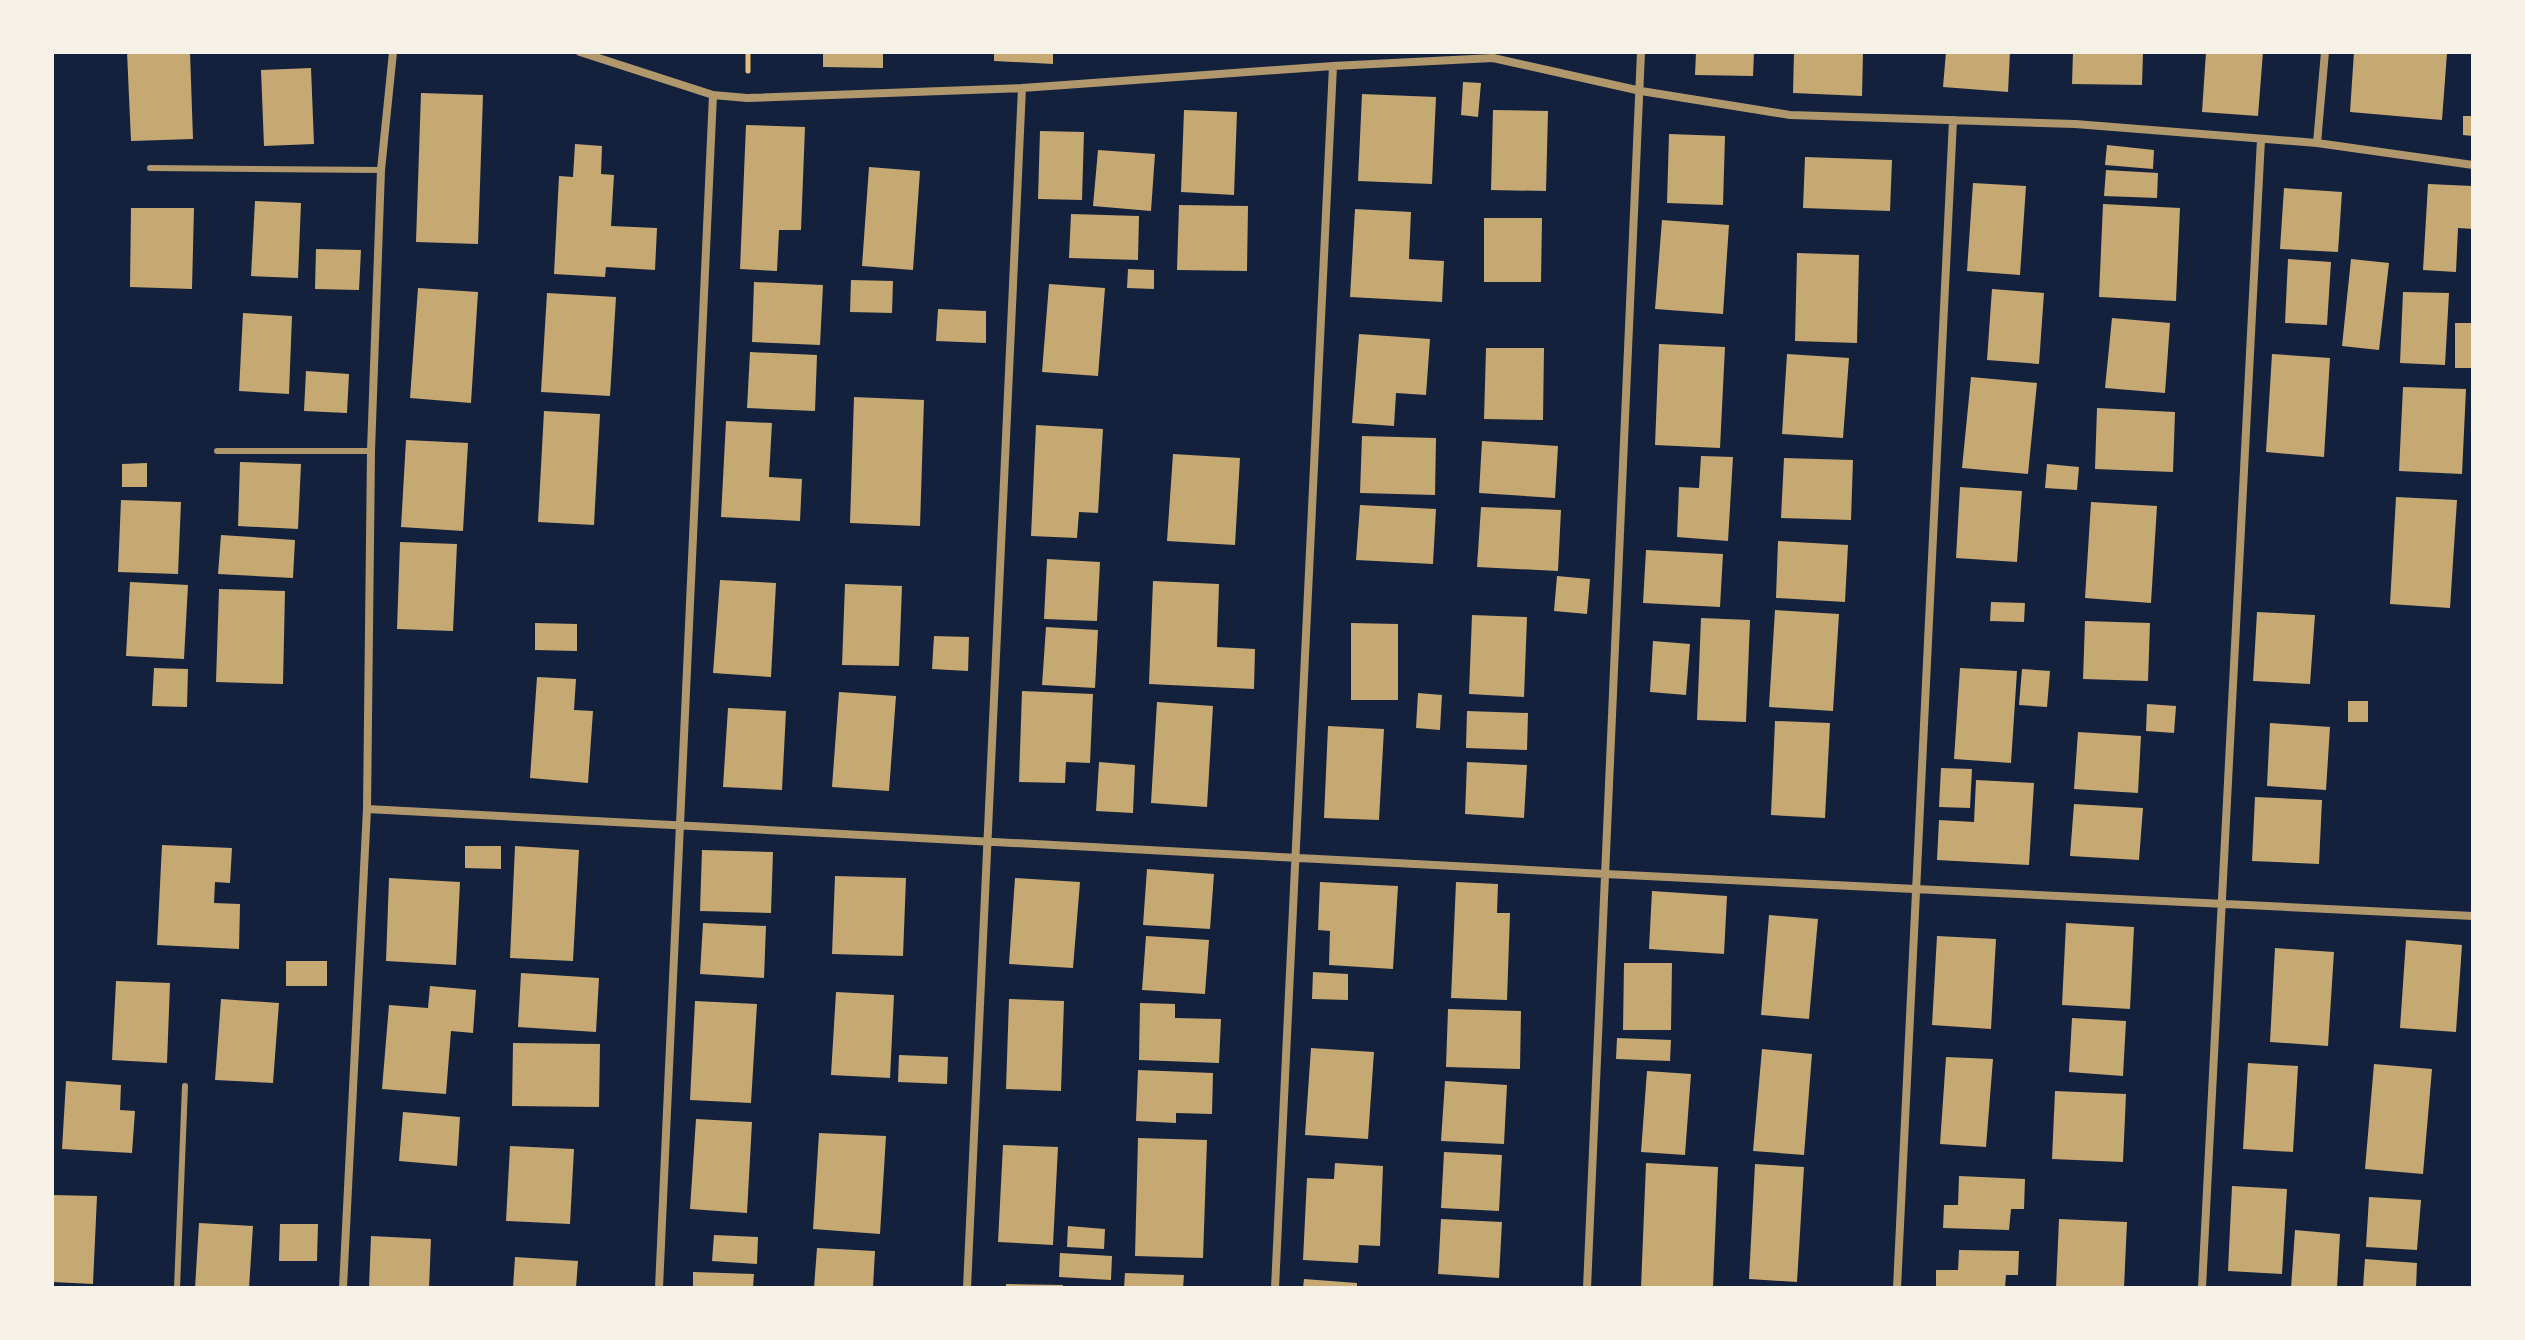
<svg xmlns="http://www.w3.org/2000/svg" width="2525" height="1340" viewBox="0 0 2525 1340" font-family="'Golos Text',sans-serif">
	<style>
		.building { fill: #c6a872 }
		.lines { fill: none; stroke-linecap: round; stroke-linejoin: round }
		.path { stroke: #e5c07b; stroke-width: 5 }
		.service { stroke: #b1986c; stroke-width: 6 }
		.minor { stroke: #b1986c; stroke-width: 8 }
	</style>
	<rect width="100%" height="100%" fill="#14213d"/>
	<path class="building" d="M127,52H190L193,139L131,141Z
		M823,52H883V68L823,67Z
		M994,52H1053V64L994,61Z
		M1696,52H1754L1753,76L1695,75Z
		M1794,52H1863L1862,96L1793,93Z
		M1946,52H2010L2008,92L1943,87Z
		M2073,52H2143L2142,85L2072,84Z
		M2206,52H2263L2258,116L2202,112Z
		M2354,52L2447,53L2442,120L2350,112Z
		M311,68L314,144L264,146L261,70Z
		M1463,82L1481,83L1478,117L1461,115Z
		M421,93L483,95L478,244L416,242Z
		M1362,94L1436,97L1432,184L1358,181Z
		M1184,110L1237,112L1234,195L1181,192Z
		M1493,110L1548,111L1546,191L1491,190Z
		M2463,116H2473V136L2463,135Z
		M746,125L805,127L801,230H779L777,271L740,269Z
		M1040,131L1084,132L1082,200L1038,199Z
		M1669,134L1725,136L1723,205L1667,203Z
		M575,144L602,146L601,174L614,175L611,226L657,228L655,270L606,267L605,277L554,274L559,176L573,177Z
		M2107,145L2154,150L2153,169L2105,165Z
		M1098,150L1155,154L1151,211L1093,206Z
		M1805,157L1892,160L1890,211L1803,208Z
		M869,167L920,171L913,270L862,266Z
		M2106,170L2158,173L2157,198L2104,196Z
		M1973,183L2026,186L2020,275L1967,271Z
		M2428,184L2473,186V229L2458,228L2456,272L2423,270Z
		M2284,188L2342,192L2338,252L2280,249Z
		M255,201L301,203L298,278L251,276Z
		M2103,204L2180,208L2176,301L2099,297Z
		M1179,205L1248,206L1247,271L1177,270Z
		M131,208H194L192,289L130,287Z
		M1355,209L1411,212L1409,259L1444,261L1442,302L1350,297Z
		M1071,214L1139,216L1138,260L1069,258Z
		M1484,218H1542L1541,282H1484Z
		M1662,220L1729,225L1723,314L1655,309Z
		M316,249L361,250L359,290L315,289Z
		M1797,253L1859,255L1857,343L1795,341Z
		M2288,259L2331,262L2327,325L2285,323Z
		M2351,259L2389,263L2379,350L2342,346Z
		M1128,269L1154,270V289L1127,288Z
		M851,280L893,281L892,313L850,312Z
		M754,282L823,285L820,345L752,342Z
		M1049,284L1105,288L1098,376L1042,372Z
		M418,288L478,292L471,403L410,398Z
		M1992,289L2044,293L2039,364L1987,360Z
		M2403,292L2449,293L2445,365L2400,363Z
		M547,293L616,297L610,396L541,392Z
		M938,309L986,311V343L936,341Z
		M243,313L292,316L289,394L239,391Z
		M2112,318L2170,323L2165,393L2105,388Z
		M2455,323H2473V368H2455Z
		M1359,334L1430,339L1426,395L1396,393L1394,426L1352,423Z
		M1659,344L1725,347L1720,448L1655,445Z
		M1486,348H1544L1543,420L1484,419Z
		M750,352L817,355L815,411L747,408Z
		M1787,354L1849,358L1843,438L1782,434Z
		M2272,354L2330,358L2324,457L2266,452Z
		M306,371L349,374L347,413L304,411Z
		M1971,377L2037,383L2028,474L1962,468Z
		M2403,387L2466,389L2462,474L2399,471Z
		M854,397L924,400L920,526L850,523Z
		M2097,408L2175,412L2173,472L2095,469Z
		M544,411L600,414L594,525L538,522Z
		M726,421L772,423L769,477L802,479L800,521L721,517Z
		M1036,425L1103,429L1098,513L1079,512L1077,538L1031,536Z
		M1362,436L1436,438L1435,495L1360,493Z
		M406,440L468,443L463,531L401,527Z
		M1482,441L1558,446L1555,498L1479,493Z
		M1173,454L1240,458L1235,545L1167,541Z
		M1701,456L1733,457L1728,541L1677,537L1679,487L1699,488Z
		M1784,458L1853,460L1851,520L1781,518Z
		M240,462L301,464L298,529L238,526Z
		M147,463V487H122V464Z
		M2047,464L2079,467L2077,490L2045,488Z
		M1960,487L2022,491L2017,562L1956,558Z
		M2396,497L2457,500L2450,608L2390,604Z
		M121,500L181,502L178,574L118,572Z
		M2091,502L2157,506L2151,603L2085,598Z
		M1360,505L1436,509L1433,564L1356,560Z
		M1481,507L1561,510L1558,571L1477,567Z
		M221,535L295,540L293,578L218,574Z
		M1778,541L1848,545L1845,602L1776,598Z
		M400,542L457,544L453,631L397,629Z
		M1646,550L1723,554L1720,607L1643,603Z
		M1047,559L1100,562L1097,621L1044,619Z
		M1557,576L1590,579L1587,614L1554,611Z
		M720,580L776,583L771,677L713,673Z
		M1153,581L1219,584L1217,647L1255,649L1254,689L1149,684Z
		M130,582L188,585L184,659L126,656Z
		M845,584L902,586L899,666L842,665Z
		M219,589L285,591L283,684L216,682Z
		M1991,602L2025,603L2024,622L1990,621Z
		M1775,610L1839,614L1833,711L1769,707Z
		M2257,612L2315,615L2310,684L2253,681Z
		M1472,615L1527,617L1524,697L1469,694Z
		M1701,618L1750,620L1746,722L1697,720Z
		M2085,621L2150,623L2148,681L2083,679Z
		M535,623L577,624V651L535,650Z
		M1351,623L1398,624V700H1351Z
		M1046,627L1098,630L1095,688L1042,685Z
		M934,636L969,637L968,671L932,669Z
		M1653,641L1690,644L1686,695L1650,692Z
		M154,668L188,669L187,707L152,706Z
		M1960,668L2017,671L2011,763L1954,759Z
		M2022,669L2050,671L2047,707L2019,705Z
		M537,677L576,679L574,710L593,711L588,783L530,778Z
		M1022,691L1093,694L1090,763L1066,762L1065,783L1019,782Z
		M839,692L896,696L889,791L832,787Z
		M1418,693L1442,695L1440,730L1416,728Z
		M2348,701H2368V722H2348Z
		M1157,702L1213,706L1207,807L1151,803Z
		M2147,704L2176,706L2174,733L2146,731Z
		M728,708L786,711L782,790L723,787Z
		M1467,711L1528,713L1527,750L1466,748Z
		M1775,721L1830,723L1825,818L1771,815Z
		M2270,723L2330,727L2326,790L2267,786Z
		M1328,726L1384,729L1379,820L1324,818Z
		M2078,732L2141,736L2138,793L2074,789Z
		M1099,762L1135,765L1133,813L1096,811Z
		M1467,762L1527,765L1524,818L1465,814Z
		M1941,768L1972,769L1970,808L1939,807Z
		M1976,780L2034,783L2029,865L1937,860L1939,820L1974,822Z
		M2255,797L2322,800L2319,864L2252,861Z
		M2074,804L2143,808L2139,860L2070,856Z
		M162,845L232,848L230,883L215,882L214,903L240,904L239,949L157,945Z
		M465,846H501V869L465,868Z
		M515,846L579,850L573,961L510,958Z
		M702,850L773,852L771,913L700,911Z
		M1147,869L1214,874L1210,929L1143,925Z
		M835,876L906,878L903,956L832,954Z
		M389,878L460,882L456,965L386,961Z
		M1015,878L1080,882L1073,968L1009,964Z
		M1320,882L1398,886L1393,969L1329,965L1330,931L1318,930Z
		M1456,882L1498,884L1497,913H1510L1507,1000L1451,998Z
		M1652,891L1727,896L1724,954L1649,949Z
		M1769,915L1818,919L1809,1019L1761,1015Z
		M703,923L766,926L764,978L700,974Z
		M2066,923L2134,927L2130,1009L2062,1005Z
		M1146,936L1209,940L1205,994L1142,990Z
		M1937,936L1996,939L1991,1029L1932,1025Z
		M2406,940L2462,945L2456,1032L2400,1028Z
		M2275,948L2334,952L2328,1046L2270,1042Z
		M286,961H327V986H286Z
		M1624,963H1672L1671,1030H1623Z
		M1313,972L1348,974V1000L1312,999Z
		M521,973L599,978L596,1032L518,1027Z
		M116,981L170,983L167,1063L112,1060Z
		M430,986L476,990L473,1033L451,1031L446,1094L382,1089L389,1005L428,1008Z
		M836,992L894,995L890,1078L831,1075Z
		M221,999L279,1003L273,1083L215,1080Z
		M1009,999L1064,1001L1061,1091L1006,1089Z
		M695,1001L757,1004L751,1103L690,1100Z
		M1140,1003L1175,1004V1018L1221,1019L1219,1063L1139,1060Z
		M1448,1009L1521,1011L1520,1069L1446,1067Z
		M2072,1018L2126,1021L2123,1076L2069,1072Z
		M1617,1038L1671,1040L1670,1061L1616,1059Z
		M513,1043L600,1044L599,1107L512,1106Z
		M1311,1048L1374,1052L1368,1139L1305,1135Z
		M1762,1049L1812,1054L1804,1155L1753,1151Z
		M899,1055L948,1057L947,1084L898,1082Z
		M1946,1057L1993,1059L1986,1147L1940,1144Z
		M2248,1063L2298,1066L2293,1152L2243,1149Z
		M2374,1064L2432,1069L2423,1174L2365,1169Z
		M1138,1070L1213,1073L1212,1114L1176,1113V1123L1136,1121Z
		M1647,1071L1691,1074L1685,1155L1641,1152Z
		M66,1081L121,1085L120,1110L135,1111L132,1153L62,1149Z
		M1445,1081L1507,1085L1504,1144L1441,1141Z
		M2055,1091L2126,1094L2123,1162L2052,1159Z
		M403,1112L460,1117L457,1166L399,1161Z
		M696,1119L752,1122L747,1213L690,1209Z
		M819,1133L886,1136L880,1234L813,1229Z
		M1138,1138L1207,1140L1203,1258L1135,1256Z
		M1003,1145L1058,1147L1053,1245L998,1242Z
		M510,1146L574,1149L570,1224L506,1221Z
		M1444,1152L1502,1155L1499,1211L1441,1208Z
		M1335,1163L1383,1166L1380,1246L1359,1245L1358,1263L1303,1260L1307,1178L1334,1179Z
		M1646,1163L1718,1167L1713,1288H1641Z
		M1755,1164L1804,1167L1797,1282L1749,1279Z
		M1959,1176L2025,1179L2024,1209H2011L2009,1230L1943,1228L1944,1205H1958Z
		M2232,1186L2287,1189L2282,1274L2228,1271Z
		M52,1195L97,1196L93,1284L52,1282Z
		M2369,1197L2421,1200L2417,1250L2366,1247Z
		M1441,1219L1502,1222L1499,1278L1438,1274Z
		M2059,1219L2127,1222L2124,1288H2056Z
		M199,1223L253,1226L249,1288H195Z
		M280,1224H318L317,1261H279Z
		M1068,1226L1105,1229L1104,1249L1067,1247Z
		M2295,1230L2340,1234L2337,1288H2291Z
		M714,1235L758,1237L757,1264L712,1261Z
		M371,1236L431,1239L429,1288H369Z
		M817,1248L875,1251L873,1288H814Z
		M1959,1250L2019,1251L2018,1275H2006L2005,1288H1936V1270H1958Z
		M1060,1253L1112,1256L1111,1280L1059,1277Z
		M515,1257L578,1261L576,1288H513Z
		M2365,1259L2417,1263L2416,1288H2363Z
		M693,1272L754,1274L753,1288H693Z
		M1125,1273L1184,1275L1183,1288H1124Z
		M1304,1279L1357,1283V1288H1303Z
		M1006,1284L1063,1285V1288H1006Z"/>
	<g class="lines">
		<path class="path" d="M748,71V52"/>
		<path class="service" d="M150,168L381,170
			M217,451H371
			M177,1288L185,1086"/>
		<path class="minor" d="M580,52L713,95L747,98L1022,88L1333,66L1493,58L1641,91L1790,115L2075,124L2317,143L2473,165
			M2317,143L2325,52
			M367,809L1605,874L2473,916
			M343,1288L367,809L371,451L381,170L393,52
			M659,1288L713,95
			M967,1288L1022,88
			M1275,1288L1333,66
			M1587,1288L1641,52
			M1897,1288L1953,120
			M2202,1288L2261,139"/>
	</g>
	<rect width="2525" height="1340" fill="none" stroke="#f6f1e7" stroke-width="108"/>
</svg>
